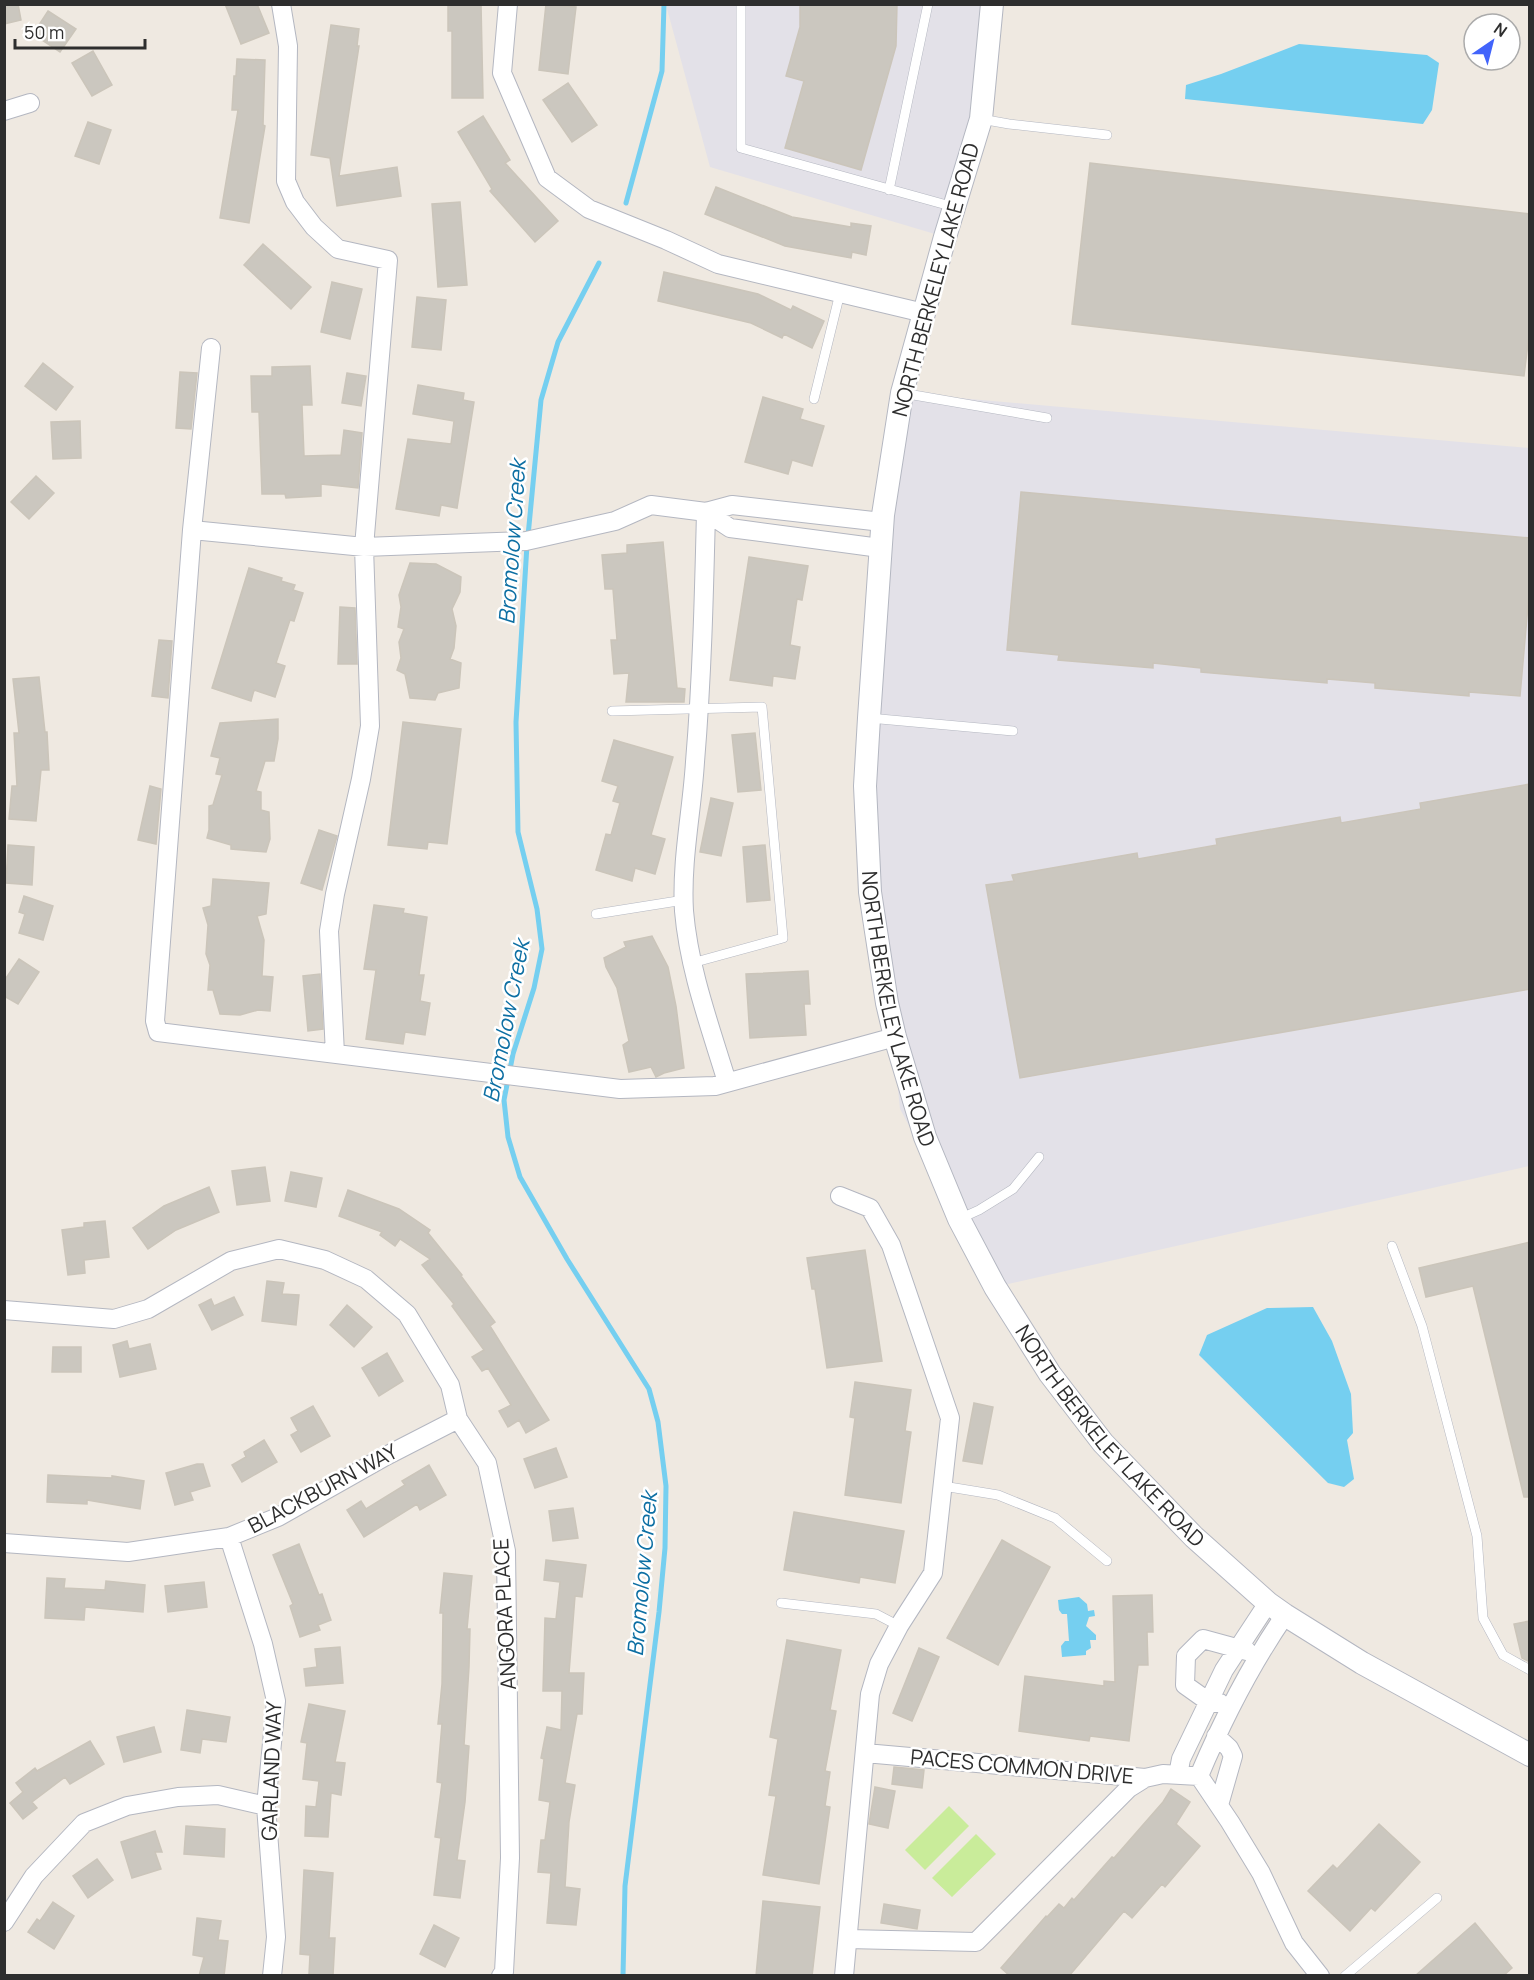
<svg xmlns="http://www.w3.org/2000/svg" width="1534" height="1980" viewBox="0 0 1534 1980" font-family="Manrope,sans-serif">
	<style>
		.industrial { fill: #e3e1e8 }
		.pitch { fill: #c9ec9a }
		.water { fill: #75cff0 }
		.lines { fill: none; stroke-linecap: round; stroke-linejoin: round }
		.stream { stroke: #75cff0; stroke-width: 5 }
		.building { fill: #cbc7bf; stroke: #cbc5ba; stroke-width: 1.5 }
		.service-casing { stroke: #b4b7c1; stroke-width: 10 }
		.minor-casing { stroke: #b4b7c1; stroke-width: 20 }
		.tertiary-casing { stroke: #b4b7c1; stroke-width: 24 }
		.service { stroke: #fff; stroke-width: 9 }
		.minor { stroke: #fff; stroke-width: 18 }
		.tertiary { stroke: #fff; stroke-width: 22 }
		.labels { text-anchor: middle; stroke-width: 5; stroke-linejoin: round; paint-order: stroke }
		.street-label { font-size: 21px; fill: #2e2e2e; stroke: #fff }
		.water-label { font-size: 22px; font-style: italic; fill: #0d6fa3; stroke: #fff }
	</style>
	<rect width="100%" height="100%" fill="#efe9e1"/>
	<path class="industrial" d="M666,5H992L981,119L945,237L710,167Z
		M902,393L1529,448V1166L995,1287L900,1109L864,755Z"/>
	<path class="pitch" d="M949,1806L969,1826L925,1870L905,1850Z
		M976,1834L996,1854L952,1897L932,1878Z"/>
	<path class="water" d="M1299,44L1427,55L1439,63L1432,110L1423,124L1185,99L1186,85L1221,74Z
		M1313,1307L1332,1341L1351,1394L1353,1433L1347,1440L1354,1479L1344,1487L1328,1483L1199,1355L1207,1335L1267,1308Z
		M1079,1597L1087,1604L1088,1611L1094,1610L1095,1616L1089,1617L1086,1626L1096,1635V1640H1090L1091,1648L1086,1651V1655L1062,1657L1061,1646L1065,1641H1069L1067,1614H1062L1059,1610L1058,1600Z"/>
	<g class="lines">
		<path class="stream" d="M626,203L662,71L664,4
			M528,536L541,400L558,342L599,263
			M527,545L516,722L518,832L537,909L542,949L534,988L513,1054L504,1100L508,1137L520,1177L567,1259L649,1389L658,1422L666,1486L665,1548L659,1612L625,1886L623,1976"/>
	</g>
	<path class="building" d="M4,4H18L21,20L4,24Z
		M225,4H257L269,33L241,44Z
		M448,4H481L483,98H452V31H448Z
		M546,4L576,7L568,74L539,70Z
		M800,4H897L896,46L861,170L785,148L804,81L786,76L800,27Z
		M48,11L76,29L60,52L33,34Z
		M331,25L359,29L357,46H359L339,176L397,167L401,196L337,206L330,158L311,155Z
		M93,51L112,85L92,96L72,63Z
		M237,59L265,60L263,125L265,126L249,223L220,218L238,110H232L234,76H236Z
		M568,83L597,125L572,142L543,100Z
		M483,116L510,160L505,163L558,221L535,242L490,191L492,189L458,132Z
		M88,122L111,130L99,164L75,156Z
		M1090,163L1530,214V327L1524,376L1072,324Z
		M716,187L792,217L851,227V223L871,226L866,255L852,252L851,258L785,246L705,214Z
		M460,202L467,285L438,287L432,204Z
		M263,244L311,287L291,309L244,265Z
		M664,272L758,294L791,310L793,306L824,321L812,348L784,334L782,338L751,323L658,301Z
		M332,282L362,289L350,339L321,332Z
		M417,297L446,300L441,350L412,347Z
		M43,363L73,387L56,410L25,386Z
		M310,366L312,405H302L304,456L341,455L344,430L362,433L358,488L321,484V496L286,498L285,494H262L259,412H252L251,376H272V367Z
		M180,372L197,373L191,429L176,428Z
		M347,373L366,376L361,406L342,403Z
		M418,385L464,393L463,400L474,402L457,508L441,505L439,516L396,509L408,439L451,444L454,421L413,414Z
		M763,397L803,409L800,419L824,426L812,466L792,460L788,474L745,462Z
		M80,421L81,458L53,459L51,422Z
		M36,476L54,493L29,519L11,502Z
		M1021,492L1530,538V583L1520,696L1469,692V696L1375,688V683L1327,679V683L1201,672V668L1153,663V668L1058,660L1059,655L1007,650Z
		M663,542L677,688L685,689L684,702H626L629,673L614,674L611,640H617L613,589H605L602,555L627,553V545Z
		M749,557L808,566L802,600L797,599L790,645L800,647L795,679L773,676L772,686L730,680Z
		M410,563L436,564L461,577L460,592L452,609L456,626L454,648L450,659L461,663L459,688L438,693L435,700L410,698L405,674L397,670L401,658L399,642L404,629L398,627L401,607L399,595Z
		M249,568L282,578L281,581L295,585L293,590L303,593L294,621L290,620L276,663L285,666L275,697L254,690L251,701L212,688Z
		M340,607L355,608L357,664H338Z
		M159,640L172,641L168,698L152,696Z
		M39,677L45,732H47L49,770H41L36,821L9,819L12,786H17L14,733H19L13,679Z
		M278,719V739L274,761H265L256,791L261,792V810L269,812L270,839L266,852L231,849V845L207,838L209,830V806L213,805L222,775L216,774L220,758L211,756L220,723Z
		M403,722L461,729L447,844L428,842L427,849L388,845Z
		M755,733L761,790L738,792L732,735Z
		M614,740L673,757L651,835L665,839L655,874L635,868L632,881L596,870L606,834L611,835L620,803L613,801L618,786L602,781Z
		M1530,784V989L1020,1078L986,885L1014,881L1012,875L1137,853L1138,859L1217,845L1216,839L1340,817L1341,823L1421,809L1420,803Z
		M150,786L161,789L156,844L138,840Z
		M711,798L733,803L721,856L700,852Z
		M319,830L337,836L322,890L301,883Z
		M8,845L34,847L32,885L6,883Z
		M765,845L770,900L747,902L743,847Z
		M213,879L269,883L266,914L257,916L264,940L262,976L273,977L270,1011L258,1010L240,1015L220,1014L213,990H208L210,965L206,954L208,925L203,908L211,906Z
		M24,896L53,906L43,940L19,933L25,914L19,912Z
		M374,905L404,909L403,913L427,917L419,975H424L420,1001L430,1003L425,1035L405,1032L403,1044L366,1039L376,970L364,969Z
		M652,936L668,967L676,1006L684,1068L664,1073L656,1077L651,1067L629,1072L623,1045L629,1041L617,988L606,967L604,958L626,947L624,942Z
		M19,959L39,972L18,1004L4,996V981Z
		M808,971L810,1004H804L806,1035L750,1038L746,974Z
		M320,974L323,1029L308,1031L303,976Z
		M265,1167L270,1201L237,1205L232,1171Z
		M291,1172L322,1178L316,1207L285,1201Z
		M209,1187L219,1212L176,1230L148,1249L133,1228L164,1206Z
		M348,1190L399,1209L430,1230L428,1233L462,1275L461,1276L495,1322L490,1326L549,1420L526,1433L519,1420L508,1427L499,1411L511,1405L488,1368L482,1371L472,1357L484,1350L452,1306L454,1304L422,1265L430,1259L400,1239L395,1246L380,1235L382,1232L339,1216Z
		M105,1221L109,1257L84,1260L85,1273L68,1275L62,1230L84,1227V1223Z
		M1530,1242V1497H1524L1473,1286L1426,1297L1419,1268Z
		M865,1250L882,1361L827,1368L815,1289H812L807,1258Z
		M267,1281L284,1283L282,1294L299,1295L296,1325L262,1321Z
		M234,1297L243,1315L212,1330L199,1305L211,1299L214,1306Z
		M347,1305L372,1327L354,1347L330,1325Z
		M127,1341L129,1349L150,1344L156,1369L120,1377L113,1345Z
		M53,1347H81V1372H52Z
		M387,1353L403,1381L379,1396L362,1368Z
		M855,1382L911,1390L905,1431L911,1432L901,1503L845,1495L855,1418L850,1417Z
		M974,1403L993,1407L982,1464L963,1461Z
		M313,1406L330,1436L301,1452L291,1435L298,1431L291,1418Z
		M264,1440L277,1462L242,1482L232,1465L246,1457L244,1452Z
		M556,1448L567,1477L535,1488L524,1459Z
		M197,1464H203L210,1486L190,1492L193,1500L175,1505L166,1473Z
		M429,1465L446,1495L420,1510L417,1504L364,1537L347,1510L361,1501L366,1509L405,1485L402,1481Z
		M48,1475L112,1478V1476L144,1481L140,1509L87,1500V1504L47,1502Z
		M573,1508L578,1538L553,1541L549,1511Z
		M794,1512L904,1531L895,1583L860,1577L859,1583L784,1570Z
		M1002,1540L1050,1567L998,1665L947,1638Z
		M299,1544L319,1595L322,1594L331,1620L318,1625L320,1630L300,1637L290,1606L293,1604L273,1555Z
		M546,1560L586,1565L582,1597L575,1596L569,1673H584L582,1714H577L565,1783L575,1785L569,1822L565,1887L580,1889L576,1925L547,1923L551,1873L538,1872L541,1840H545L550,1802L539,1800L544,1759L541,1758L547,1727L561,1730L562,1691H543L545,1618L556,1619L560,1582L544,1580Z
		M444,1573L472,1576L467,1629H470L469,1667L464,1745L469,1746L465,1802L457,1860L465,1861L460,1898L434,1895L441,1838L435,1837L442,1783L437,1782L442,1724H438L442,1684L443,1613H440Z
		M47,1578L65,1579L64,1588L105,1590L106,1581L145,1585L143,1612L85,1607L84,1620L45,1618Z
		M204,1582L207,1607L168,1612L165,1586Z
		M1152,1595L1153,1632H1147L1148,1665H1138L1129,1741L1090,1736L1089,1741L1019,1731L1025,1676L1104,1686V1681L1115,1682L1113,1596Z
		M1530,1621V1662L1522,1658L1514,1624Z
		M787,1640L841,1650L830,1710L836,1711L825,1771L830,1772L825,1806L830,1807L819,1884L763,1875L776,1796L769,1795L778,1739L770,1737Z
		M340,1647L343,1683L306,1686L304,1669L317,1667L315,1649Z
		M919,1648L939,1657L912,1721L893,1713Z
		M309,1704L345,1711L335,1762L345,1763L341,1795L331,1793L328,1837L305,1836L306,1806L316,1807L319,1781L303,1779L307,1743L301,1742Z
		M187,1710L230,1717L226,1742L202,1739L200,1753L181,1750Z
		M154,1727L161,1752L124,1762L117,1737Z
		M90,1741L104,1764L70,1784L65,1777L32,1802L37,1808L23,1819L10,1803L23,1792L16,1783L35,1768L37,1771Z
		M894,1767L924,1770L922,1788L892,1784Z
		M875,1787L895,1791L888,1828L869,1824Z
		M1171,1789L1190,1802L1176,1824L1200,1846L1165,1887L1162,1884L1132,1918L1124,1911L1069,1976H1010L1001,1968L1046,1916L1047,1917L1059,1904L1064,1908L1072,1898L1074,1900L1112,1857L1114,1858L1163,1802Z
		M1379,1824L1420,1862L1375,1911L1371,1908L1350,1931L1308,1891L1333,1865L1337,1869Z
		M186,1826L225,1829L224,1857L184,1854Z
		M155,1831L162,1852H155L161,1869L132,1878L121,1842Z
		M97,1859L113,1880L88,1898L73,1876Z
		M304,1870L333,1873L329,1938H335L333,1976L309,1974L310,1955L300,1954Z
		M763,1901L820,1907L812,1976H756Z
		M53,1902L74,1916L54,1949L28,1932L37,1919L40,1921Z
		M884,1904L920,1910L917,1929L881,1923Z
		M197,1918L221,1921L218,1940L228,1941L224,1976H199L204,1957L193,1955Z
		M1475,1923L1512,1968L1503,1976H1415Z
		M434,1925L459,1938L445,1967L420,1954Z"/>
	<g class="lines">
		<g class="service-casing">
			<path id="service" d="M741,4V148L954,207
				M981,119L1009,124L1107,135
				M889,190L928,4
				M902,393L1047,418
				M814,399L840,293
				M612,711L762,707L783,938L692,963
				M869,718L1013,731
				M596,914L684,900
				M959,1219L979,1210L1013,1189L1039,1157
				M1392,1246L1422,1326L1477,1536L1483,1618L1503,1655L1530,1670
				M943,1486L998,1495L1055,1518L1107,1561
				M781,1603L876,1614L899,1626
				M1345,1976L1437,1898"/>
		</g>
		<g class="minor-casing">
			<path id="minor" d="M281,4L288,46L286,181L295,202L314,227L338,249L388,260L364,547L370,726L361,779L335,894L329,931L335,1054
				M508,4L502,73L547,178L589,209L666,240L718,264L924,313
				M4,111L30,103
				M211,348L192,530L155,1021L158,1032L620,1089L715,1086L895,1037
				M706,512C704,595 702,678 695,762C692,811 681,861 684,911C689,970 710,1026 727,1082
				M706,512L730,528L880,548
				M192,530L364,547L526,541L615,521L651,505L706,512L732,505L882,522
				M840,1196L870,1208L891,1245L950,1418L933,1573L899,1626L879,1664L870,1694L844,1976
				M4,1310L114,1319L148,1309L231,1261L279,1249L325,1260L366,1279L407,1314L450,1385L458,1419L487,1463L506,1551L510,1858L504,1972L501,1976
				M229,1537L263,1644L276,1701L266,1806L276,1937L272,1976
				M4,1543L128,1552L229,1537L278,1517L386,1456L458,1419
				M1220,1703L1209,1702L1185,1685L1186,1656L1203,1639L1247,1651
				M1216,1736L1229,1748L1233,1756L1219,1805
				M865,1753L1145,1778L1163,1774L1199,1776
				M1178,1775L1181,1759L1224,1670L1268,1603
				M1199,1776L1230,1822L1261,1873L1294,1943L1320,1976
				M1199,1776C1223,1719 1250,1666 1285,1615
				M4,1922L34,1876L84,1823L127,1806L178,1797L218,1795L266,1806
				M848,1939L976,1942L1129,1788L1145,1778"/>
		</g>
		<g class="tertiary-casing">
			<g id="tertiary">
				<path id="s1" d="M992,4L981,119L945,237L902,393L883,515L869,718L865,786L870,892L887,1003L895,1037L925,1137L959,1219L995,1287L1050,1374L1103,1443L1194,1537L1268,1603L1285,1615L1362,1663L1530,1755"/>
			</g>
		</g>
		<use href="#service" class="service"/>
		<use href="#minor" class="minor"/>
		<use href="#tertiary" class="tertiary"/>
	</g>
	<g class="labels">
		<g class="street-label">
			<text transform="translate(936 280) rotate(-75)" y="7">NORTH BERKELEY LAKE ROAD</text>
			<text dy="7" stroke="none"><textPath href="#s1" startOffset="1022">NORTH BERKELEY LAKE ROAD</textPath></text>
			<text dy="7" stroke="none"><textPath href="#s1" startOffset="1508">NORTH BERKELEY LAKE ROAD</textPath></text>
			<text transform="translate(323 1489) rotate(-28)" y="7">BLACKBURN WAY</text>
			<text transform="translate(505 1614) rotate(-93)" y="7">ANGORA PLACE</text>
			<text transform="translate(1022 1767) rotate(5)" y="7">PACES COMMON DRIVE</text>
			<text transform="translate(272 1771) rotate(-88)" y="7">GARLAND WAY</text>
		</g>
		<g class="water-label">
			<text transform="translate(512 542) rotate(-86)" y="8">Bromolow Creek</text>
			<text transform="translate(506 1021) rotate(-79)" y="8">Bromolow Creek</text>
			<text transform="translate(642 1574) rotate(-85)" y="8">Bromolow Creek</text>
		</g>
	</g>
	<rect width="1534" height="1980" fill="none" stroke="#2e2e2e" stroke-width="12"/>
	<g transform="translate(1492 42) rotate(35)"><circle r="28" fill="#ffffff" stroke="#ababab" stroke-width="1.5"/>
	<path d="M0-4.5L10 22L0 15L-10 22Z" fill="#4264fb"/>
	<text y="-9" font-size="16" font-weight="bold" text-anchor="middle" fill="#2e2e2e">N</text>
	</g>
	<path d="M15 39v9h130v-9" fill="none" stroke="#2e2e2e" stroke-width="3"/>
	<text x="24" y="39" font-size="18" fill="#2e2e2e" stroke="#ffffff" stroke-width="4.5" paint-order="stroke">50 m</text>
</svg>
